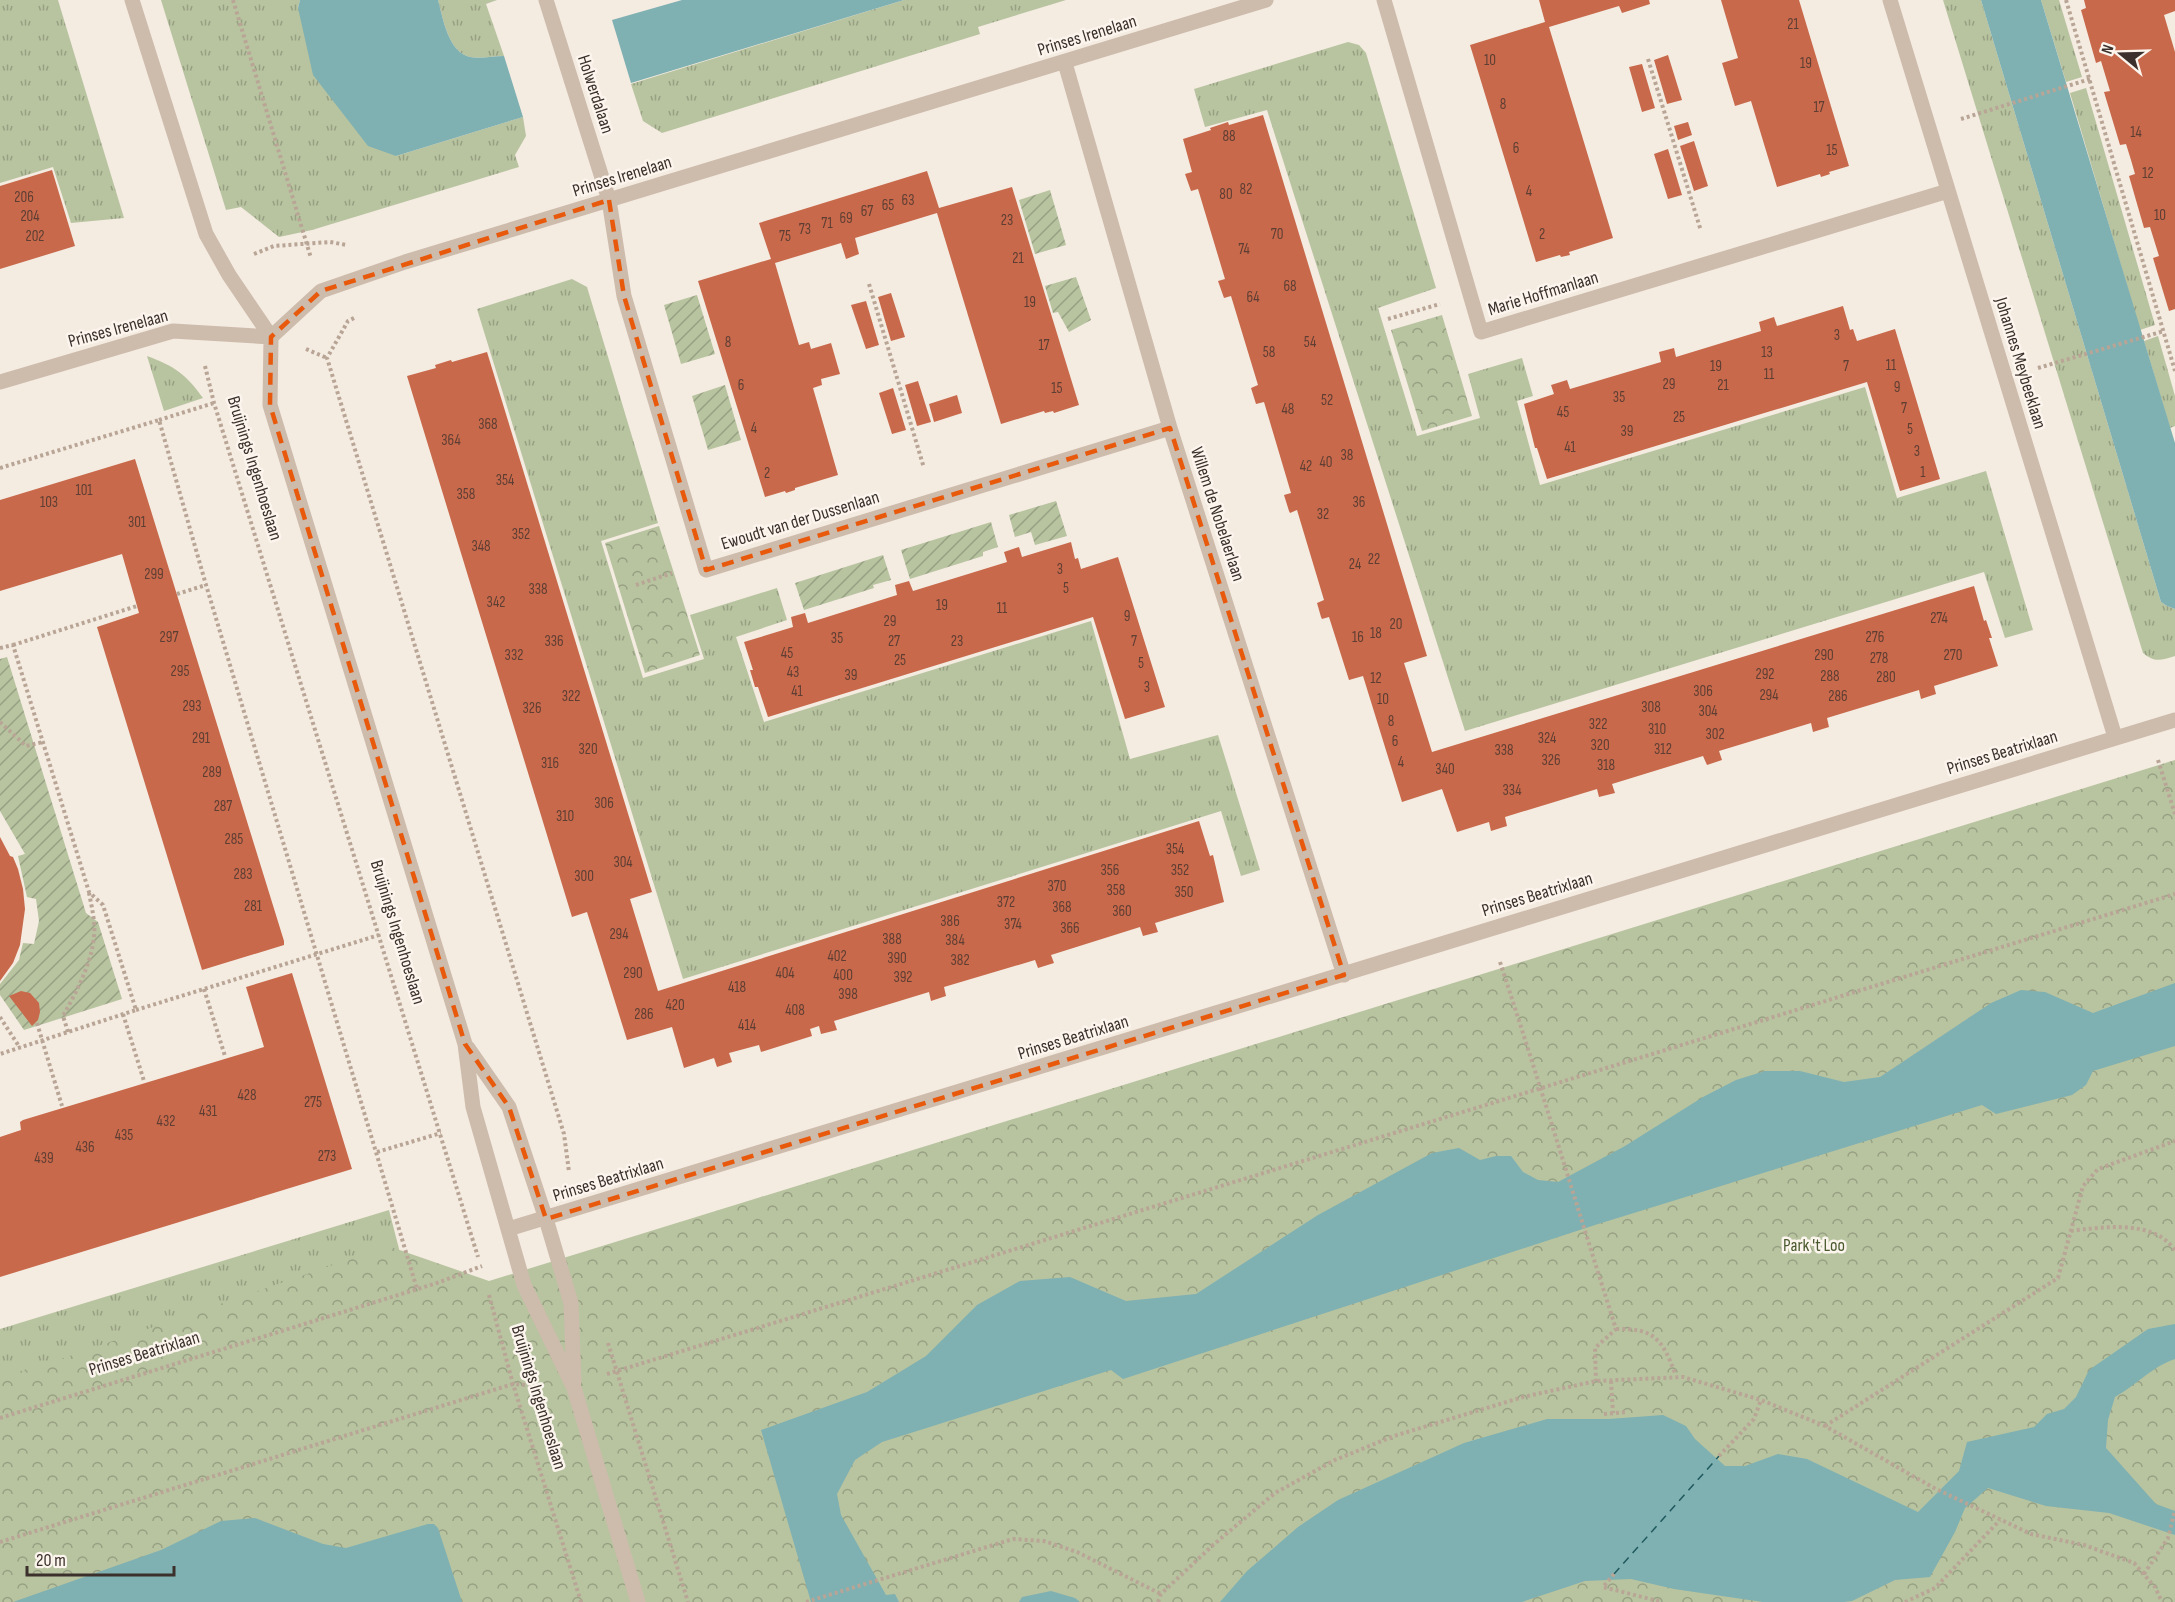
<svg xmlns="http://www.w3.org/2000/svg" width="2175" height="1602" viewBox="0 0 2175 1602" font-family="'Sofia Sans Condensed',sans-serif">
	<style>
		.grass { fill: url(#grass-tufts) }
		.park { fill: url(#park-crowns) }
		.garden { fill: url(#garden-furrows) }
		.water { fill: #7fb0b2 }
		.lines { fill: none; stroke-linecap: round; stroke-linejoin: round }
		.ferry { stroke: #1f5a5e; stroke-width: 1.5; stroke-dasharray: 8 6; stroke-linecap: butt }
		.building { fill: #c8694b }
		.path { stroke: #b9a596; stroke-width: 4; stroke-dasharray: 3 3; stroke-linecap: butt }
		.minor { stroke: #cdbbac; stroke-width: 15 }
		.marked { fill: none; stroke: #e8590c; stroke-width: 4.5; stroke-dasharray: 12 8; stroke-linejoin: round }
		.labels { text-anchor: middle; stroke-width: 5; stroke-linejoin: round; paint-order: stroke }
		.number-label { font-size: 15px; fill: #5e3e33 }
		.street-label { font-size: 18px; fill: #3b302b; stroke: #fbf5ee }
		.park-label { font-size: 18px; fill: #4a5a2e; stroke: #fbf5ee }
	</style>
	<defs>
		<pattern id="grass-tufts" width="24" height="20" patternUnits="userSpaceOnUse" patternTransform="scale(1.5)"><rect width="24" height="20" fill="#b8c4a0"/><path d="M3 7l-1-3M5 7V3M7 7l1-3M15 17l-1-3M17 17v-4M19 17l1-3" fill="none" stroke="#97a083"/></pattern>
		<pattern id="park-crowns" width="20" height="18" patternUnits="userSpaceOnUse" patternTransform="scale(1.5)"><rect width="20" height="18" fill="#b8c4a0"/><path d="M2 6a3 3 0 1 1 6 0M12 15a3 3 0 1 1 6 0" fill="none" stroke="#97a083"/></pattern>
		<pattern id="garden-furrows" width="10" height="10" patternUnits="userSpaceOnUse" patternTransform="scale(1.5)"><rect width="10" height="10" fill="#b8c4a0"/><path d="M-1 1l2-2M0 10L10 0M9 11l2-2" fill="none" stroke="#97a083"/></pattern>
	</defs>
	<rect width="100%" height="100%" fill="#f4ebe1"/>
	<path class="grass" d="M0,0H58L124,218L71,223L53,167L0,183Z
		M161,0H300L298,8L396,156L523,117L526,136L515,155L519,167L312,230L279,237L241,207L226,210Z
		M438,0H497L486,4L504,56C494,56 480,59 470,57C448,52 443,18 438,0Z
		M904,0H1066L978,27L980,34L662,133L643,121L631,84Z
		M1943,0H1981L2161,602L2167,606L2175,609V656C2161,660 2155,663 2143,653Z
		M2041,0H2059L2082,77L2066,82Z
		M1348,42L1359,45L1366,53L1436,288L1378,308L1417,436L1480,418L1468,374L1522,358L1533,396L1517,401L1540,485L1865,387L1897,498L1986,471L2033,630L2005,638L1984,572L1465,731L1267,110L1205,127L1194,89Z
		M2086,88L2155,325L2140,330L2070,93Z
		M572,279L587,287L658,523L601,541L643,678L704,659L690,615L777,588L787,620L736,637L764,722L1091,621L1130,759L1218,735L1260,870L1241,876L1221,811L683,979L477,309Z
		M2158,336L2175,396V426L2170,428L2144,341Z
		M147,356C174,366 186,374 203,398L164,411Z
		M389,1210L406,1276L0,1400V1329Z"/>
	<path class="park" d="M1442,315L1472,416L1422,431L1391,330Z
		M659,526L700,655L645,673L605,543Z
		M2175,760V1602H0V1380L388,1246L489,1281Z"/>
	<path class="garden" d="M1050,190L1066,245L1035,254L1019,200Z
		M1076,277L1091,320L1069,332L1058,312L1053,313L1045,286Z
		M697,295L715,354L681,364L664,305Z
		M725,385L741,440L708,450L692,396Z
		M1056,501L1067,536L1035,545L1031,532L1015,537L1009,515Z
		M991,522L998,547L983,552V556L910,579L901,550Z
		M883,555L891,580L873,585L874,588L804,610L795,583Z
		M7,657L86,913L98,922L122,999L24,1030L0,995V984L19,960L23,943L34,944L39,921L36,899L27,897L18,856L25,854L0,811V659Z"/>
	<path class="water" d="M300,0H438C443,18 448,52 470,57C480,59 494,56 504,56L523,117L396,156L368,146L313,75L298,8Z
		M682,0H904L631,83L612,20Z
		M1981,0H2041L2175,443V609L2167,606L2161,602Z
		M2175,983V1046L2093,1071L2086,1085L2072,1095L1996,1114L1982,1105L1595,1225L1123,1379L1111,1370L882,1442L855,1460L837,1494L841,1515L886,1595L895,1594L899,1602H811L761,1430L867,1392L926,1356L977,1305L1020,1281L1070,1277L1126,1301L1196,1294L1318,1215L1432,1153L1459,1148L1480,1160L1496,1156H1511L1523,1172L1538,1180L1558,1182L1625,1146L1703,1097L1736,1080L1765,1071H1800L1844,1082L1880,1077L1991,1003L2021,990L2045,992L2093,1013Z
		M2175,1324V1359C2153,1366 2135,1386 2115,1397L2108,1420L2106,1448L2156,1504L2175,1511V1535L2109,1513L2046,1506L1988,1488L1965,1508L1955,1532L1930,1577L1895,1580L1852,1601L1844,1602H1763L1674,1589L1631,1579L1585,1581L1522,1602H1220L1247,1571L1298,1527L1338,1500L1464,1443L1547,1419H1609L1663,1415L1686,1426L1695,1439L1725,1466H1745L1778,1454L1807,1459L1918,1512L1959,1471L1967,1442L2034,1427L2047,1414L2064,1409L2076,1397L2089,1370L2148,1329Z
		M255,1518L323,1544L346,1548L428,1524H434L438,1528L462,1602H13L161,1550L221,1521Z
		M1051,1591L1075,1598L1080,1602H1019L1022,1597Z"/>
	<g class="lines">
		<path class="ferry" d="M1614,1574L1719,1456"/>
	</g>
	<path class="building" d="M1539,0H1649L1650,4L1622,13L1619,6L1549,27L1613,238L1569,252L1570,255L1561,257L1560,255L1536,262L1470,45L1545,22Z
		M1721,0H1799L1849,166L1829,172L1830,174L1821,177L1820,174L1777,187L1751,101L1735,106L1722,63L1738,58Z
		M2084,0H2175V11L2164,15L2175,52V309L2169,311L2153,258L2159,256L2150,227L2144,228L2129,176L2135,174L2131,160L2126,144L2120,145L2104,92L2110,91L2101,61L2096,63L2081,10L2086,8Z
		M1668,55L1682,100L1667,104L1654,60Z
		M1642,64L1655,108L1642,112L1629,67Z
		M1263,115L1427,656L1404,663L1432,752L1974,586L1984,621L1986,620L1992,638H1989L1998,666L1934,686L1936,694L1921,699L1919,690L1827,718L1829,727L1813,732L1811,723L1719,751L1722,760L1707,765L1703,756L1612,784L1615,793L1599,797L1597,789L1505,817L1507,826L1491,831L1489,822L1457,832L1442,789L1402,802L1363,676L1349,680L1329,617L1322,619L1321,617L1317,603L1324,600L1297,510L1290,513L1289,511L1284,495L1291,493L1264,402L1256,404L1251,388L1258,385L1231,296L1224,298L1218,281L1225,279L1198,189L1191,191L1185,174L1192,172L1183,139L1211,130L1210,128L1228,122L1229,125Z
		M1688,122L1692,135L1678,140L1674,126Z
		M1694,141L1708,186L1694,191L1680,146Z
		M1668,149L1682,195L1668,199L1654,154Z
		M52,170L75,246L0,269V186Z
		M927,171L939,208L1012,187L1079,405L1054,413L1053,411L1045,413L1044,411L1001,424L937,213L855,238L859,254L846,259L841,243L775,263L799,345L809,342L811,349L831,343L840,374L821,379L822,385L813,388L838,475L795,488V490L786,493L785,491L765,497L698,281L771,259L759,223Z
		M891,293L905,337L891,341L878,297Z
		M866,301L879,345L866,349L851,305Z
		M1843,306L1850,330L1853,329L1857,341L1895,329L1940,479L1900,491L1867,382L1547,479L1537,448H1535L1524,404L1554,394L1551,385L1567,380L1570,389L1661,362L1659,352L1674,348L1676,357L1761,331L1759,322L1774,317L1777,326Z
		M487,352L652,892L630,899L658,991L1199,821L1210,856L1213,855L1224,902L1155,923L1158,932L1143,936L1140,927L1051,955L1054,963L1038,968L1035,960L944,987L946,996L931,1001L929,992L834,1021L837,1030L821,1034L819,1026L810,1029L812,1036L761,1052L759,1045L729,1053L732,1062L717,1067L714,1058L684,1068L672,1027L627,1040L587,912L572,917L407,376L436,368L435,365L451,360L452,362Z
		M918,381L931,422L917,426L905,385Z
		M893,388L906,430L892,434L879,393Z
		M957,395L962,413L934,422L929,404Z
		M135,459L284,941V945L202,970L97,627L139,613L122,554L0,591V500Z
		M1071,542L1075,559L1078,558L1081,569L1118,557L1165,707L1125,719L1093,617L768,717L758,687H755L750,670H753L744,642L793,627L791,617L805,613L808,623L897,595L895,585L909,581L913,591L1007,562L1004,552L1019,547L1022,557Z
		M0,837L10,856L13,857L18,869L23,889L25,909L20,945L13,963L0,981Z
		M292,973L352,1169L0,1277V1137L21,1130L20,1122L23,1120L264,1047L246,987Z
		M21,991L30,993L39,1003L40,1012L38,1020L32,1026L9,996Z"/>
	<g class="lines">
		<path class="path" d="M233,0L311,258
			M2066,0L2175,371
			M1648,59L1701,231
			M1961,119L2090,79
			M254,254L274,246L330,242L347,245
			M869,284L924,468
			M354,318L348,321L327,358L564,1134L569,1172
			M1388,319L1440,304
			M306,349L327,358
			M205,366L214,403L478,1257
			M2038,368L2164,331
			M159,420L214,403
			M0,468L159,420L206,585L417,1289
			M636,585L672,573
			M177,594L206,585
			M13,645L137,606
			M0,648L13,645L89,892L103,905L136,1010L0,1054
			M0,722L26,746L43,742
			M2158,760L2175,814
			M1500,962C1540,1084 1577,1207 1616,1329L1595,1348L1596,1381
			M204,989L225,1056
			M136,1010L379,935
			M123,1014L144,1081
			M0,1017L20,1048
			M37,1023L62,1106
			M68,1032L63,1016C78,989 97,954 94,922C93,912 91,903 89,893
			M377,1152L441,1133
			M2071,1231C2101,1227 2156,1219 2175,1251
			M489,1295L513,1384L581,1602
			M1616,1329C1654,1328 1662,1339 1675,1373
			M608,1343L688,1602
			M607,1374L2175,894
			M1611,1381L1613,1413
			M1604,1414L1627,1412
			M0,1418L437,1283L482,1266
			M1825,1426L2058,1278L2083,1186L2098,1169L2175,1141
			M1719,1456L1754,1419L1761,1400
			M0,1542L513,1384L537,1386
			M1614,1574L1603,1587L1662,1602
			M2144,1574L2168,1538L2175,1510
			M806,1602L1013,1539L1044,1541L1077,1552L1161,1594
			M1158,1602L1161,1594L1213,1545L1275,1493L1335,1460L1394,1436L1523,1397L1596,1381L1683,1377L1761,1400L1825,1426L1934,1488L2031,1534L2084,1545L2134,1563L2155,1587L2162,1602
			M1905,1602L1935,1588L2000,1520"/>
		<path class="minor" d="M132,0L206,234L229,275L271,337L270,405L465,1044L473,1107L524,1285L574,1388L638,1602
			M546,0L609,200L624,296L706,570L1170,428
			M1384,0L1481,332L1948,191
			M1890,0L2115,737
			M1065,63L1170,428L1344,975
			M0,382L173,331L271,337L321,291L405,262L1266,0
			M468,1048L509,1107L546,1219L571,1303L574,1382
			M508,1229L2175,720"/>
	</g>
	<path class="marked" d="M609,200L624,296L706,570L1170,428L1344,975L546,1219L509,1107L465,1044L270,405L271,337L321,291Z"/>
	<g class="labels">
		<g class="number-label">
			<text x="1793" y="29">21</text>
			<text x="1490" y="65">10</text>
			<text x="1806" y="68">19</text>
			<text x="1503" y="109">8</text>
			<text x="1819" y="112">17</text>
			<text x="2136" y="137">14</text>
			<text x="1229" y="141">88</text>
			<text x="1516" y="153">6</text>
			<text x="1832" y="155">15</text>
			<text x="2148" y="178">12</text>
			<text x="1246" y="194">82</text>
			<text x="1529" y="196">4</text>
			<text x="1226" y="199">80</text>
			<text x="24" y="202">206</text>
			<text x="908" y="205">63</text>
			<text x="888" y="210">65</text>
			<text x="867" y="216">67</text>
			<text x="2160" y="220">10</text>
			<text x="30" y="221">204</text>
			<text x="846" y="223">69</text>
			<text x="1007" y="225">23</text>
			<text x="827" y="228">71</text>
			<text x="805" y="234">73</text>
			<text x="1277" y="239">70</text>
			<text x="1542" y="239">2</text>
			<text x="35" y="241">202</text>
			<text x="785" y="241">75</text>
			<text x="1244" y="254">74</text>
			<text x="1018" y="263">21</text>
			<text x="1290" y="291">68</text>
			<text x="1253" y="302">64</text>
			<text x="1030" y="307">19</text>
			<text x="1837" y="340">3</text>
			<text x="728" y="347">8</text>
			<text x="1310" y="347">54</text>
			<text x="1044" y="350">17</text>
			<text x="1269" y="357">58</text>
			<text x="1767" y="357">13</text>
			<text x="1891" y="370">11</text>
			<text x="1716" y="371">19</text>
			<text x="1846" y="371">7</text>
			<text x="1769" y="379">11</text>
			<text x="1669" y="389">29</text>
			<text x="741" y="390">6</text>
			<text x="1723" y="390">21</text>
			<text x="1897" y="392">9</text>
			<text x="1057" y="393">15</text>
			<text x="1619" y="402">35</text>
			<text x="1327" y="405">52</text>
			<text x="1904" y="413">7</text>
			<text x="1288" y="414">48</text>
			<text x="1563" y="417">45</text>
			<text x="1679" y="422">25</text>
			<text x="488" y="429">368</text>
			<text x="754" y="433">4</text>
			<text x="1910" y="434">5</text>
			<text x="1627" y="436">39</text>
			<text x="451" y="445">364</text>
			<text x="1570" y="452">41</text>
			<text x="1917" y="456">3</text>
			<text x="1347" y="460">38</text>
			<text x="1326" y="467">40</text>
			<text x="1306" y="471">42</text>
			<text x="1923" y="477">1</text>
			<text x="767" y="478">2</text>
			<text x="505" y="485">354</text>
			<text x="84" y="495">101</text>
			<text x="466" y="499">358</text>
			<text x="49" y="507">103</text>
			<text x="1359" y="507">36</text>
			<text x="1323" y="519">32</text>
			<text x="137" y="527">301</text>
			<text x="521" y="539">352</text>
			<text x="481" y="551">348</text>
			<text x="1374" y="564">22</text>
			<text x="1355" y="569">24</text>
			<text x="1060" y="574">3</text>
			<text x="154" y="579">299</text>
			<text x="1066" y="593">5</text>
			<text x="538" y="594">338</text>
			<text x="496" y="607">342</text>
			<text x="942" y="610">19</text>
			<text x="1002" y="613">11</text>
			<text x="1127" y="621">9</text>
			<text x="1939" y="623">274</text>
			<text x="890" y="626">29</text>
			<text x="1396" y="629">20</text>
			<text x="1376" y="638">18</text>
			<text x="169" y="642">297</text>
			<text x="1358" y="642">16</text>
			<text x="1875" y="642">276</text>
			<text x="837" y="643">35</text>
			<text x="554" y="646">336</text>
			<text x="894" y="646">27</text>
			<text x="957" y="646">23</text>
			<text x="1134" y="646">7</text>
			<text x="787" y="658">45</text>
			<text x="514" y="660">332</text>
			<text x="1824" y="660">290</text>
			<text x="1953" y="660">270</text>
			<text x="1879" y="663">278</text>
			<text x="900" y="665">25</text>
			<text x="1141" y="668">5</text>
			<text x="180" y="676">295</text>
			<text x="793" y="677">43</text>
			<text x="1765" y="679">292</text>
			<text x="851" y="680">39</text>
			<text x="1830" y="681">288</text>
			<text x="1886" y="682">280</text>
			<text x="1376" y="683">12</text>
			<text x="1147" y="692">3</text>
			<text x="797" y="696">41</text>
			<text x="1703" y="696">306</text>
			<text x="1769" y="700">294</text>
			<text x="571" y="701">322</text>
			<text x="1838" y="701">286</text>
			<text x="1383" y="704">10</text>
			<text x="192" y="711">293</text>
			<text x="1651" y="712">308</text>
			<text x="532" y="713">326</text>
			<text x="1708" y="716">304</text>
			<text x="1391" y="726">8</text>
			<text x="1598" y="729">322</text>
			<text x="1657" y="734">310</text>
			<text x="1715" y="739">302</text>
			<text x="201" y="743">291</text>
			<text x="1547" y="743">324</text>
			<text x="1395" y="746">6</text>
			<text x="1600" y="750">320</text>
			<text x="588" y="754">320</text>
			<text x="1663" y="754">312</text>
			<text x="1504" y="755">338</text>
			<text x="1551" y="765">326</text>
			<text x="1401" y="767">4</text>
			<text x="550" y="768">316</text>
			<text x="1606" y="770">318</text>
			<text x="1445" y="774">340</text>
			<text x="212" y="777">289</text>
			<text x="1512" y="795">334</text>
			<text x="604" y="808">306</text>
			<text x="223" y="811">287</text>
			<text x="565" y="821">310</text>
			<text x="234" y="844">285</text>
			<text x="1175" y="854">354</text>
			<text x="623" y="867">304</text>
			<text x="1110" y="875">356</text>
			<text x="1180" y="875">352</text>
			<text x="243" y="879">283</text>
			<text x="584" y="881">300</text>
			<text x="1057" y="891">370</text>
			<text x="1116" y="895">358</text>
			<text x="1184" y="897">350</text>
			<text x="1006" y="907">372</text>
			<text x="253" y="911">281</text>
			<text x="1062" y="912">368</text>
			<text x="1122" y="916">360</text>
			<text x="950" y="926">386</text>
			<text x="1013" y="929">374</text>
			<text x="1070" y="933">366</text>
			<text x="619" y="939">294</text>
			<text x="892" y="944">388</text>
			<text x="955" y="945">384</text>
			<text x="837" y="961">402</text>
			<text x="897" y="963">390</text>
			<text x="960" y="965">382</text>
			<text x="633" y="978">290</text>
			<text x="785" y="978">404</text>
			<text x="843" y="980">400</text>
			<text x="903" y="982">392</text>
			<text x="737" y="992">418</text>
			<text x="848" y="999">398</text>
			<text x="675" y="1010">420</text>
			<text x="795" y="1015">408</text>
			<text x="644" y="1019">286</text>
			<text x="747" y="1030">414</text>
			<text x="247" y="1100">428</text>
			<text x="313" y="1107">275</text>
			<text x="208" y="1116">431</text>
			<text x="166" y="1126">432</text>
			<text x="124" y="1140">435</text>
			<text x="85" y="1152">436</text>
			<text x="327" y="1161">273</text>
			<text x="44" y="1163">439</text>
		</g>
		<g class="street-label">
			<text transform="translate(1087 35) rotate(-17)" y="6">Prinses Irenelaan</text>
			<text transform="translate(596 94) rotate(72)" y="6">Holwerdalaan</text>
			<text transform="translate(622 176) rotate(-17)" y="6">Prinses Irenelaan</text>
			<text transform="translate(1543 293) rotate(-17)" y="6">Marie Hoffmanlaan</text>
			<text transform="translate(118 328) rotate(-15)" y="6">Prinses Irenelaan</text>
			<text transform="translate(2021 363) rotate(73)" y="6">Johannes Meybeeklaan</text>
			<text transform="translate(255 468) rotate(73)" y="6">Bruijnings Ingenhoeslaan</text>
			<text transform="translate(1218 514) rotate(72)" y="6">Willem de Nobelaerlaan</text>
			<text transform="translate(800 520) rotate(-17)" y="6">Ewoudt van der Dussenlaan</text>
			<text transform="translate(2002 752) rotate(-17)" y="6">Prinses Beatrixlaan</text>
			<text transform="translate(1537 894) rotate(-17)" y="6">Prinses Beatrixlaan</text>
			<text transform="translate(398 932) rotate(73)" y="6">Bruijnings Ingenhoeslaan</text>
			<text transform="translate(1073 1037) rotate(-17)" y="6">Prinses Beatrixlaan</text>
			<text transform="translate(608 1179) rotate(-17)" y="6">Prinses Beatrixlaan</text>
			<text transform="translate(144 1353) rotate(-17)" y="6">Prinses Beatrixlaan</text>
			<text transform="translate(539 1397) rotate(73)" y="6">Bruijnings Ingenhoeslaan</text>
		</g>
		<g class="park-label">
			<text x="1814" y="1251">Park 't Loo</text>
		</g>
	</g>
	<g transform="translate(2121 54) rotate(289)" stroke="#fbf5ee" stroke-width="4.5" paint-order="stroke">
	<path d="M0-4.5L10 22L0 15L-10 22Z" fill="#3b302b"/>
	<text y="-9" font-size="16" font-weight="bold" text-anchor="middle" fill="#3b302b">N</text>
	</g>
	<path d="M27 1566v9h147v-9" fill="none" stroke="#3b302b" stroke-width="3"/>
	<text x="36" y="1566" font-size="18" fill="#3b302b" stroke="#fbf5ee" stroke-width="4.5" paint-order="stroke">20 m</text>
</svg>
